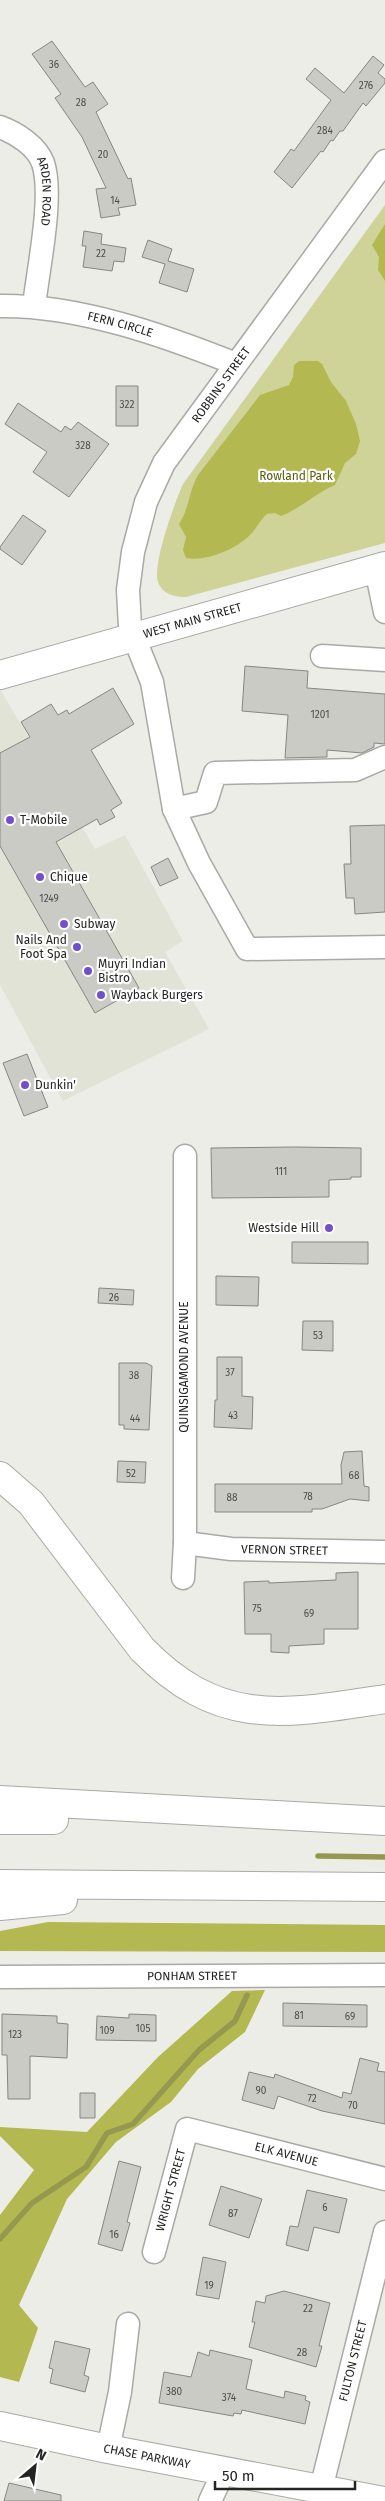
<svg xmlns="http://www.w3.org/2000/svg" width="385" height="2501" viewBox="0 0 385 2501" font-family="'Fira Sans',sans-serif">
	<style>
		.built { fill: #e2e3d7 }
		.green { fill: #cfd397 }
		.forest { fill: #b4b851 }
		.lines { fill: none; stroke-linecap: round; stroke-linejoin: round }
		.stream { stroke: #959950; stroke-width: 5.5 }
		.building { fill: #cbcbc6; stroke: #868782 }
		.minor-casing { stroke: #a9aaa5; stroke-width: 25 }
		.major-casing { stroke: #a9aaa5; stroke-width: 30 }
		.highway-casing { stroke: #a9aaa5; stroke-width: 30 }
		.minor { stroke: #fff; stroke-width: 22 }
		.major { stroke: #fff; stroke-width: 28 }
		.highway { stroke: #fff; stroke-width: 28 }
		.poi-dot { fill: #7151cb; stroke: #fff; stroke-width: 2 }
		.labels { text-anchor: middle; stroke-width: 4.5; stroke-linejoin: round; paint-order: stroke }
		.number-label { font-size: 10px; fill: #4e4e4c }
		.street-label { font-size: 12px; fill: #242523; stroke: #fff }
		.park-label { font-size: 12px; fill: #595b0c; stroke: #fff }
		.poi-label { font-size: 12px; fill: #242523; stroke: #fff; text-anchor: start }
	</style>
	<rect width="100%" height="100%" fill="#edede8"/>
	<path class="built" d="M0,689L95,849L125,835L183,941L165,952L209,1029L63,1101L0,985Z"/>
	<path class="green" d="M385,205V543L186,597C174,597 162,594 158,582C152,564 175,502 183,484Z"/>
	<path class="forest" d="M385,224V281L378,270L379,257L372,245Z
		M299,361H318L322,364L331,382L346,401L356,424L360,441L356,454L345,463L335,485C314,494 303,507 281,516L275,513L267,514C260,520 257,528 250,535C236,549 206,562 186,558L183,550L186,537L179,524C189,509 189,491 198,475L260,395L289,385L293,377L294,365Z
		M48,1922L385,1925V1952L0,1951V1931Z
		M265,1990L245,2032L198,2069L171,2102L116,2142L67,2199L19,2305L38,2328L19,2382L0,2377V2215L34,2170L0,2136V2127L87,2132L158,2057L232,1991Z"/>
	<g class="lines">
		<path class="stream" d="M318,1856L385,1857
			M0,2239L32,2203L86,2167L107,2133L133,2124L199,2050L235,2021L247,1995"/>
	</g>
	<path class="building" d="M52,41L85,87L93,82L108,104L96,112L128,179L131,178L136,205L118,208L120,215L101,218L96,189L106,188L82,137L55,98L61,94L32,54Z
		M373,56L384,65L378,73L385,79V83L366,106L363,103L343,131H340L333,141L331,140L323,152L321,151L292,188L274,172L291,149L294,151L331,100L306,79L315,68L344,93Z
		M84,231L102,234L101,244L126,248L124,262L114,261L112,271L83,267L86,246H82Z
		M148,240L172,249L168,261L194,269L187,292L159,283L165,264L142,257Z
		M116,386H138V426H116Z
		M18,403L61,432L65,426L71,430L78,422L109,444L69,497L33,472L47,452L5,424Z
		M23,515L46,531L22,565L0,549V547Z
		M245,666L308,671L307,688L385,694V744L374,743V747L362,753L327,750V757L285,758L288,715L242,711Z
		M113,688L134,724L91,750L122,803L111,810L115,817L100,825L97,819L56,842L139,988L95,1013L0,846V753L30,737L21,722L51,704L58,715L67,710L69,714Z
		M385,825V912L355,914L354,898H346L344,864H351L350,826Z
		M168,858L178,878L160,886L151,867Z
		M27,1054L48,1107L24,1116L3,1063Z
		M295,1147L361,1148V1177H351V1179L329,1180V1197L212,1198L211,1148Z
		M292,1242H368V1264L292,1263Z
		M216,1276L259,1277L258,1306L216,1305Z
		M99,1288L134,1290L133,1305L98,1303Z
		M303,1321H333V1351L302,1350Z
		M217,1357H242V1396L253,1397L252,1429L214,1427L215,1400H217Z
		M119,1363H146L152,1366L149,1430L124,1429V1425H119Z
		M362,1451L364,1486L369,1487V1501L350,1499L322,1509H312V1512H215V1484H342L341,1465L344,1452Z
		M118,1461L146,1462L145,1483L117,1482Z
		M358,1572V1629H324V1644L289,1646V1653L271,1652V1634H245L244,1582L269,1581V1583L336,1580V1573Z
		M283,2003L367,2005V2027L283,2026Z
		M2,2014L57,2016V2023L68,2024L67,2058L30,2056V2099H8L7,2055H2Z
		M129,2014L156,2015V2041L96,2040L97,2016L129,2018Z
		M360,2058L379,2063L377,2071L385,2072V2124L322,2111L278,2096L274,2109L242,2100L249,2072L274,2078L275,2074L342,2098L343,2092L351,2094Z
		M80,2093H95V2118H80Z
		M119,2161L141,2167L127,2222L130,2223L122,2251L98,2244Z
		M221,2186L262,2199L249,2238L209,2225Z
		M307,2190L347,2199L339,2233L314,2227L308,2251L286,2245L290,2226L298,2227Z
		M203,2257L226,2262L219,2299L196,2295Z
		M284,2291L330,2303L319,2346H322L316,2367L249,2347L255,2322H252L256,2301L265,2303L266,2296Z
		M55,2341L90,2349L84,2375L89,2377L85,2392L50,2383L53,2369L49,2368Z
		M210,2350L252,2360L246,2389L284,2398L285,2391L306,2396L305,2400L310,2402L305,2424L242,2410L241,2414L234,2413L233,2416L159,2403L164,2372L191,2377L198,2352L209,2356Z
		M9,2483L61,2495V2501H4Z"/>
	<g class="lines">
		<g class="minor-casing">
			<g id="minor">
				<path id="s1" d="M0,127C16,133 37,146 43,163C54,196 38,269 34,306"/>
				<path d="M385,161L164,463L146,502L133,552L128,590L130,627L152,682L174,809L199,863L247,949L385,947"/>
				<path id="s2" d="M0,306C79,305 163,335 236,364"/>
				<path d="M376,569L385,612"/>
				<path d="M322,656L385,660"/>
				<path d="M174,809L206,802L215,773L355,770L385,757"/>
				<path id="s3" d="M185,1543L231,1549L385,1552"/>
				<path d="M183,1578L185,1543V1156"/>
				<path id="s4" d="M0,1977L385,1975"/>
				<path id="s5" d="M154,2252L187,2129L385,2179"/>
				<path d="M108,2449L120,2392L128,2324"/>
				<path id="s6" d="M321,2489L385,2232"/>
				<path d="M210,2501L224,2471"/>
			</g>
		</g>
		<g class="major-casing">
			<g id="major">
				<path id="s7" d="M0,675L385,566"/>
				<path id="s8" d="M0,2426L108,2449L384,2501"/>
			</g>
		</g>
		<g class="highway-casing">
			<path id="highway" d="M0,1476L31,1503L142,1649C220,1729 285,1714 385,1699
				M0,1800L385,1821
				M0,1820H54
				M0,1884L385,1887
				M0,1906L63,1900"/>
		</g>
		<use href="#minor" class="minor"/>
		<use href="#major" class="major"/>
		<use href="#highway" class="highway"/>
	</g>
	<g class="poi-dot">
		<circle cx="10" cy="820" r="5"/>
		<circle cx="40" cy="877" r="5"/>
		<circle cx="64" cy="924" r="5"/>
		<circle cx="77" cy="947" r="5"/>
		<circle cx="88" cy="971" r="5"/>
		<circle cx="101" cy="995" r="5"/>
		<circle cx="25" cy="1085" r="5"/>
		<circle cx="329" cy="1228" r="5"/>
	</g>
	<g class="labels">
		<g class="number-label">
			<text x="54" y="68">36</text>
			<text x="366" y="89">276</text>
			<text x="81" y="106">28</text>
			<text x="325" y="134">284</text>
			<text x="103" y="158">20</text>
			<text x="115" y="204">14</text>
			<text x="101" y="257">22</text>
			<text x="127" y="408">322</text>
			<text x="83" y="449">328</text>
			<text x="320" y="718">1201</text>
			<text x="49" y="902">1249</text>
			<text x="281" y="1175">111</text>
			<text x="114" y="1301">26</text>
			<text x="318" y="1339">53</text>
			<text x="230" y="1376">37</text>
			<text x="134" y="1379">38</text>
			<text x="233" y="1419">43</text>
			<text x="135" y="1422">44</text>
			<text x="131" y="1477">52</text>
			<text x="354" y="1479">68</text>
			<text x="308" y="1500">78</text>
			<text x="232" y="1501">88</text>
			<text x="257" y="1612">75</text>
			<text x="309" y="1617">69</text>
			<text x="299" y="2019">81</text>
			<text x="350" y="2020">69</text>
			<text x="143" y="2032">105</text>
			<text x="107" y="2034">109</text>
			<text x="15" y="2038">123</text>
			<text x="261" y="2094">90</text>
			<text x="312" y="2102">72</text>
			<text x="353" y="2109">70</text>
			<text x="325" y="2211">6</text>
			<text x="233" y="2217">87</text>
			<text x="114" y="2238">16</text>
			<text x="209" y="2289">19</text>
			<text x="308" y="2312">22</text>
			<text x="302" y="2356">28</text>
			<text x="174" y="2395">380</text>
			<text x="229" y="2401">374</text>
		</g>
		<g class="street-label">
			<text dy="4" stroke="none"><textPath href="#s1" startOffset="86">ARDEN ROAD</textPath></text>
			<text dy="4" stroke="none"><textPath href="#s2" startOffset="122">FERN CIRCLE</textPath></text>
			<text transform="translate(221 385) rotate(-54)" y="4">ROBBINS STREET</text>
			<text dy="4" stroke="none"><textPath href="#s7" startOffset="200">WEST MAIN STREET</textPath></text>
			<text transform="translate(184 1367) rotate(-90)" y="4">QUINSIGAMOND AVENUE</text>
			<text dy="4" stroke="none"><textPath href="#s3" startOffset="100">VERNON STREET</textPath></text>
			<text dy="4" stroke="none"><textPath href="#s4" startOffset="192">PONHAM STREET</textPath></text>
			<text dy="4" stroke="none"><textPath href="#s5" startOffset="230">ELK AVENUE</textPath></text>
			<text dy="4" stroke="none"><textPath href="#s5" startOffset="64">WRIGHT STREET</textPath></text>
			<text dy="4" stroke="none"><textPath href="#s6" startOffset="132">FULTON STREET</textPath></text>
			<text dy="4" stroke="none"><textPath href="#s8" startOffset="150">CHASE PARKWAY</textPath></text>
		</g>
		<g class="park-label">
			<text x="296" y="480">Rowland Park</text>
		</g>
		<g class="poi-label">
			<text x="20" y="824">T-Mobile</text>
			<text x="50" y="881">Chique</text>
			<text x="74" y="928">Subway</text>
			<text x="67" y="944" text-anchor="end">Nails And<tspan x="67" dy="14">Foot Spa</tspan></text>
			<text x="98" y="968">Muyri Indian<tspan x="98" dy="14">Bistro</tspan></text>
			<text x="111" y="999">Wayback Burgers</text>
			<text x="35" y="1089">Dunkin'</text>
			<text x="319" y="1232" text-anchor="end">Westside Hill</text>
		</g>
	</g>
	<g transform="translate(35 2466) rotate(28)" stroke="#ffffff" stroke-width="4" paint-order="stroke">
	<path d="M0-4L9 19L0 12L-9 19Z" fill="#242523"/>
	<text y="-8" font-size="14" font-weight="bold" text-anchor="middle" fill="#242523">N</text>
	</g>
	<path d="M215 2481v8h140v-8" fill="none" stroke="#242523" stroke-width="2.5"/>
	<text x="222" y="2481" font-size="15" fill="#242523" stroke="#ffffff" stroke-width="4" paint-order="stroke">50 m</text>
</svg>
